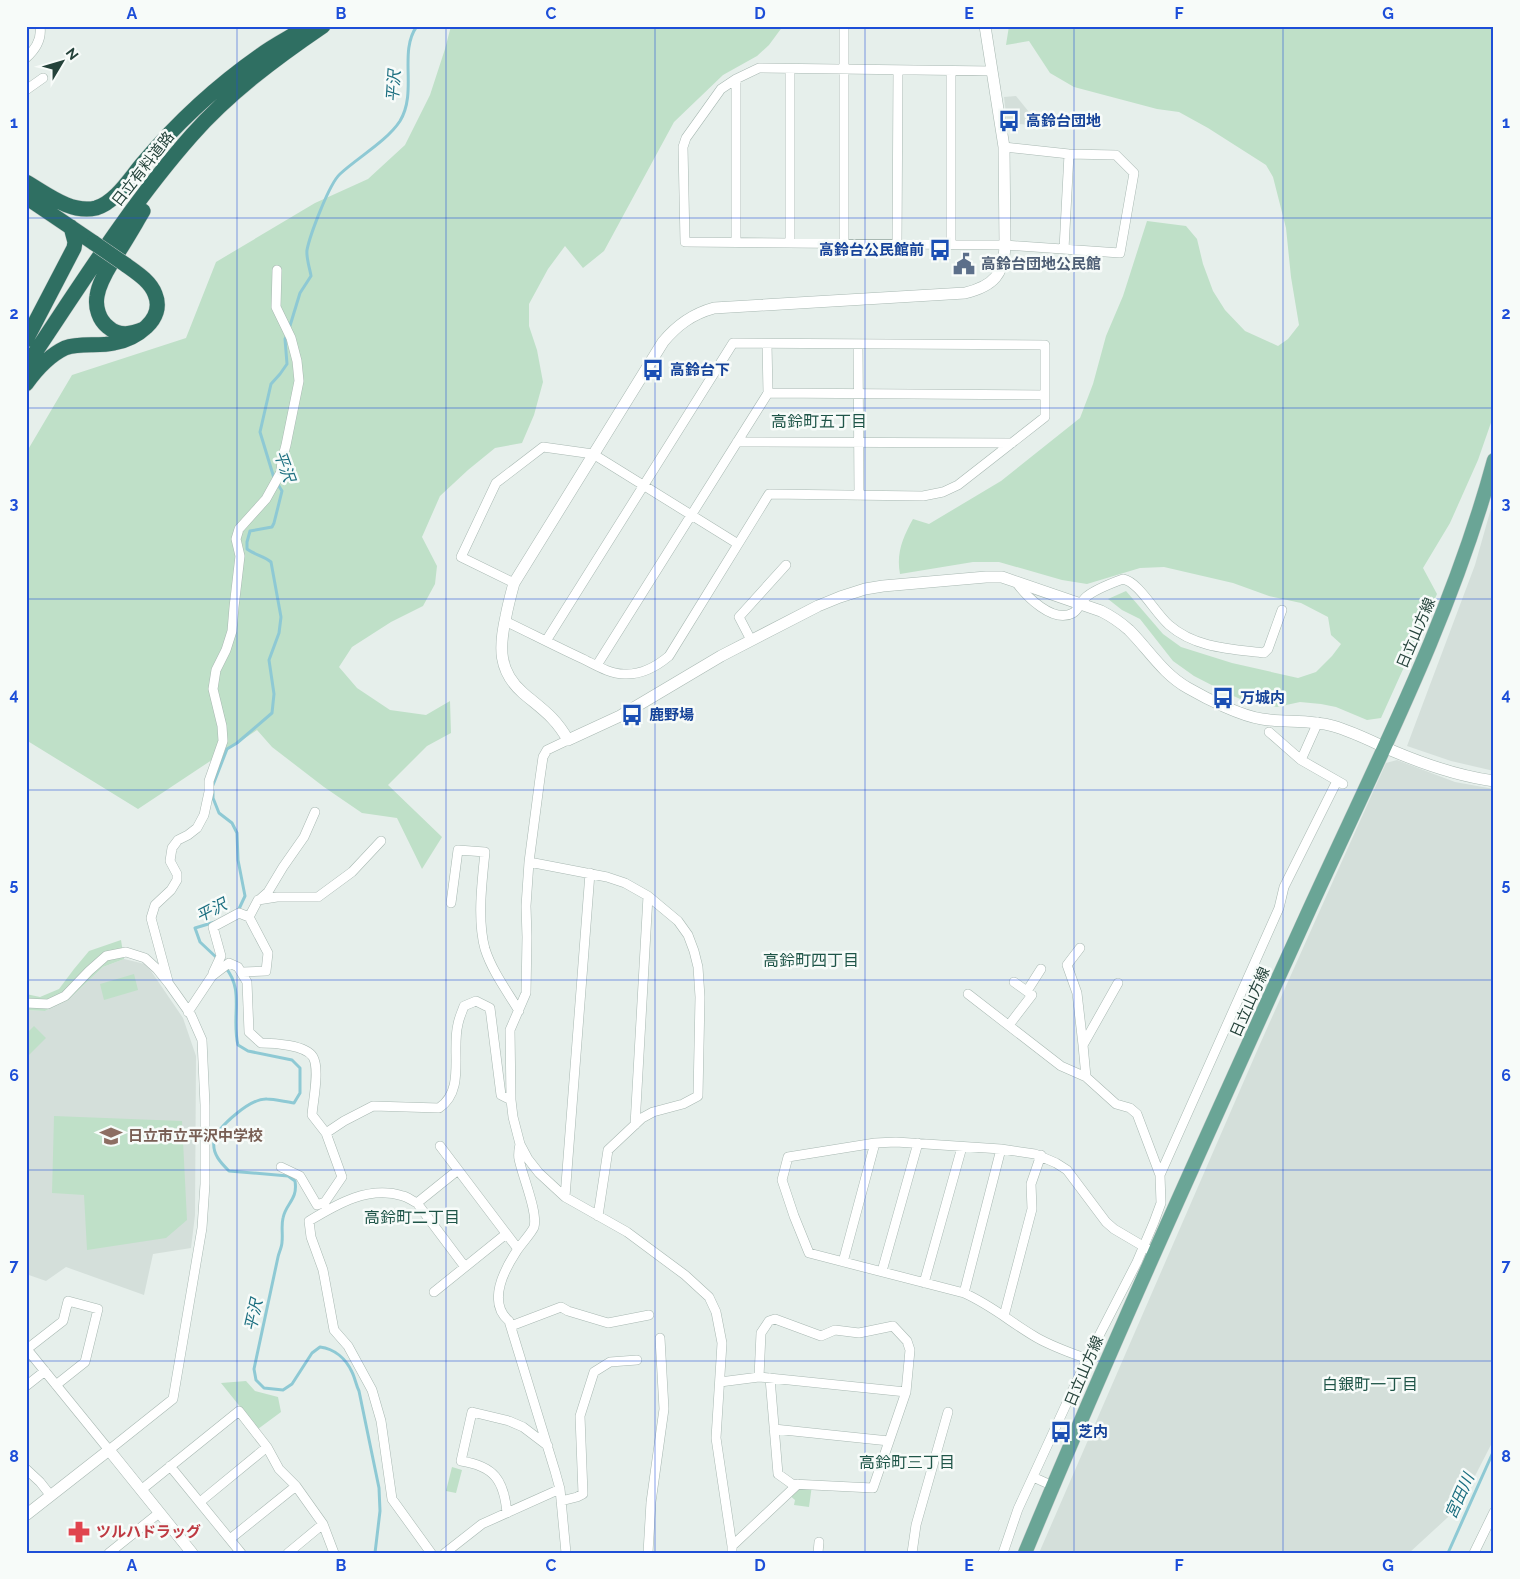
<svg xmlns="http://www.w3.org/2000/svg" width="1520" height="1579" viewBox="0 0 1520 1579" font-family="Raleway,'Noto Sans JP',sans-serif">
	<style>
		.built { fill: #d4dfda }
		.green { fill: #bfe0c8 }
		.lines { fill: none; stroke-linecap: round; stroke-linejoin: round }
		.stream { stroke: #8ec9d4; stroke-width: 3 }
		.minor-casing { stroke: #a8b8b2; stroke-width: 10 }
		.tertiary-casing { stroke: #a8b8b2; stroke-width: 12 }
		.primary-casing { stroke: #c2cac8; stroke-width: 15 }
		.motorway-casing { stroke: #c2cac8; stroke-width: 16 }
		.minor { stroke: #fff; stroke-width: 9 }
		.tertiary { stroke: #fff; stroke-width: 11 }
		.primary { stroke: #6aa596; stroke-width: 14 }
		.motorway { stroke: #2f6f62; stroke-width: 15 }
		.motorway-bridge-casing { stroke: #c2cac8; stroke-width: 16; stroke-linecap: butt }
		.motorway-bridge { stroke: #2f6f62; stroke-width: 15 }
		.grid { fill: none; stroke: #1d4ed8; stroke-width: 1; stroke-opacity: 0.55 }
		.labels { text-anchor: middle; stroke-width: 5; stroke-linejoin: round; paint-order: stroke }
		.transit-label { font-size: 15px; font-weight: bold; fill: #164399; stroke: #f7fbf9; text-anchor: start }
		.street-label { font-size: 15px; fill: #24423a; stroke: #f7fbf9 }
		.service-label { font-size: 15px; font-weight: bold; fill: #4e5e75; stroke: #f7fbf9; text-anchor: start }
		.education-label { font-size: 15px; font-weight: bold; fill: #785e54; stroke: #f7fbf9; text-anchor: start }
		.health-label { font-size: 15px; font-weight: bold; fill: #be3a42; stroke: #f7fbf9; text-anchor: start }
		.water-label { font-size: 16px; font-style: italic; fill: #1c6f80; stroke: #f7fbf9 }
		.neighbourhood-label { font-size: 16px; fill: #1f5548; stroke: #f7fbf9 }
		.neatline { fill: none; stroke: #1d4ed8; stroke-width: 2 }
		.grid-label { font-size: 16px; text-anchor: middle; font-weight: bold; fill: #1d4ed8 }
	</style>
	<rect width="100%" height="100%" fill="#e6efeb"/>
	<path class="built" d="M1016,96L1029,112L1030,125L1007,123L1004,97Z
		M1494,498V771L1451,761L1407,746L1475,565Z
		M1397,760L1455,782L1494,789V1439L1459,1507L1409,1553H1039L1260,1044L1386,763Z
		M124,959L145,964L151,971L183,1018L196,1056L195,1215L191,1248L153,1254L144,1295L66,1267L46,1281L26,1274V1010L45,1011L68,1000L103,967Z"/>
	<path class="green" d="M451,26H783L769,45L757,56L723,75L674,122L604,251L583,268L565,246L548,269L529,304V326L537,350L543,382L534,415L522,443L495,448L468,470L440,496L422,537L437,566L435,584L423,606L391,622L352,647L339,667L357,688L390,710L426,715L450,701L451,733L427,746L388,785L442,837L422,869L397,818L362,813L324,787L272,747L257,730L138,809L26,740V453L72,375L186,338L216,262L315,203L368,179L405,145L430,95L445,49Z
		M1009,26H1494V414L1478,460L1450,523L1423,568L1437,594L1381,718L1367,720L1336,707L1321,704L1300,702L1277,707L1245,701L1231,695L1194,676L1173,661L1140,619L1122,610L1108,599L1126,591L1163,634L1181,647L1232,663L1298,678L1316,672L1332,656L1341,644L1331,635L1328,617L1301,603L1269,596L1233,583L1164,567L1140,568L1087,584L1062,580L999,562H973L900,574C896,553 903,537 913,519L929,524L1001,481L1080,418L1093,384L1106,336L1123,296L1147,221L1186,226L1197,239L1203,264L1213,291L1225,310L1245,331L1278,346L1288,339L1299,325L1291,277L1286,228L1273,177L1266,165L1208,128L1179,112L1157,109L1074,87L1050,73L1029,41L1006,45Z
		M121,940L124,959L103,967L68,1000L45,1011L26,1010V994L40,997L59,989L74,969L89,951Z
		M134,974L138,990L104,1000L100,984Z
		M34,1026L46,1038L26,1058V1034Z
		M54,1116L182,1121L187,1220L166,1238L87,1250L84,1195L52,1193Z
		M246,1381L255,1391L278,1397L281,1412L258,1429L221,1383Z
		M452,1467L462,1470L456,1493L446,1491Z
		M798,1484L812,1485L809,1507L794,1505L795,1500L788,1494Z"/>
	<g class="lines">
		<path class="stream" d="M289,329L300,293L311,276C310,269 306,258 307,250C310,235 329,184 340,174C357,158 387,141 400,121C418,91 398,52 417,26
			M213,785L227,749L237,743L272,713L274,694L269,660L279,633L281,617L271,562C264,556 255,555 247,549V542L250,531L272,527L274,523L282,491L274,478L260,432L271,384L280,374L287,364L285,339L287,335
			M213,791V798L219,813L232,823L237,833L238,860L245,896L238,911
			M215,922L195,928L200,942L217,958
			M225,967C245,990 231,1017 238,1045L248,1051L292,1060L300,1068V1093L294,1103C286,1102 274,1099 267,1099C251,1098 218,1126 214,1141C212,1154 221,1163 229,1171L288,1176L295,1181C298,1200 286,1203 283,1218C281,1226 283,1234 282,1242C282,1247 279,1252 278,1257L254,1369L256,1380L264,1388L283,1390L292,1384L312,1353L320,1347C335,1349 346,1359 352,1372C355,1378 356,1385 359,1391L379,1488L380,1511L375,1553
			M1448,1553L1494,1450"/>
		<g class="minor-casing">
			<path id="minor" d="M26,58C35,50 42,39 40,26
				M951,71V244
				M992,71L759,68L736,79L721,89L686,138L683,147L685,242L1005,245L1120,253L1134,173L1116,155L1069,154L1004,147
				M736,79V242
				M26,90L43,78
				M790,243V69
				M844,243V26
				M897,244L898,70
				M1064,249L1069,154
				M858,344L859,496
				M768,393L1045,395
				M737,442L1012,443
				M1016,582C1026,596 1053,624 1073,613C1078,610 1081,602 1085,598C1093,590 1112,583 1123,579C1139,582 1155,613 1169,625C1195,648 1231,649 1264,653L1268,649L1282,610
				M514,583L461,557L496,483L543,447L593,454L738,544
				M505,621C530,633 555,646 581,658C594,664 609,674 624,674C641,675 656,667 669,656L769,494L923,496L943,492L958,485L1045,417V345L733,343L546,641
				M751,640L739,617L786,565
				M597,665L768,393L767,344
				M1269,732L1301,760L1343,784
				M568,740L547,750L543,757L540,778L529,862L526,906L527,937L526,993L510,1030L511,1100L513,1117L520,1144L528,1159L539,1173L565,1197L627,1232L685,1275L709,1297L716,1312L722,1343L716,1438L732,1546V1553
				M1301,760L1318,722
				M529,862L607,877L625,883L648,896L678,921L688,935L694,951L698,967L700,997L698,1096L683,1104L653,1112L642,1118L608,1150L598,1216
				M259,900L268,892L283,867L304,837L315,812
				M451,903L458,850L485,852C482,882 477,920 485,949C492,971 507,991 519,1011
				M249,917L258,900L277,897H318L352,872L381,841
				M1080,948L1067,965L1077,993L1083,1045
				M213,973L221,956L213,927L239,913L249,917L268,953L266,971L243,972
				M168,981L151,918L155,905L171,890L177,880V874L170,861L172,848L178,840L188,835L197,828L204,815L209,792V781L223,741L222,726L213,689L216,670L226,650L232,631L234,607L240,556L236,539L239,529L266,499L281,472L282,460L286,445L299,381L297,361L291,338L276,307L277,270
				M1027,991L1041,969
				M968,994L1061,1066L1086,1077L1116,1104L1130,1108L1137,1114L1160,1175
				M26,1003L48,1004L65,996L89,971L106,956L126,952L145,958L157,969L169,984L191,1015L202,1040L205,1105V1184L202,1228L173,1399L109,1450L26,1348
				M188,1012L212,976L229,963L238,967L247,982L249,1032L261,1043C274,1043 306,1045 313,1057C320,1069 313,1101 312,1115L326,1133L344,1121L373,1106L439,1108C466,1090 451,1051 458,1024C459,1018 462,1012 464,1006L476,1001L490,1008L501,1095L511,1100
				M1009,1025L1032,995L1014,982
				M1086,1077L1083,1045L1118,983
				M635,1125L648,896
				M520,1144C519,1149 518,1155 519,1159C522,1175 538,1212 534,1227C531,1234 520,1245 516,1252C503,1272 488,1303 509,1321L555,1471L560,1489L566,1553
				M440,1146L518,1249
				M281,1167L300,1176L317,1205L325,1202L342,1177L326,1133
				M458,1170L417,1203L465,1267
				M565,1197L590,873
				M417,1203C412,1201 408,1197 403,1196C369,1185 337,1204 309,1221L311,1237L323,1270L334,1330L348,1346L372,1390L381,1421L392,1499L431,1553
				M843,1262L875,1143
				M882,1271L918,1143
				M924,1283L962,1147
				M434,1292L506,1234
				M964,1293L1001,1149
				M1004,1316L1032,1209L1031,1184L1041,1155
				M511,1326L561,1307L568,1311L608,1323L649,1315
				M27,1349L63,1321L68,1301L98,1309L85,1362L56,1385
				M1087,1359C1069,1352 1050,1346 1034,1336C1009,1321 991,1305 964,1293L809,1253L794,1216L782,1180L788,1157L875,1143L896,1142L1001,1149L1035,1154L1056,1163L1067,1170L1106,1222L1114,1229L1148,1249
				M759,1377L761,1333L769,1321L775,1319L821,1336L835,1330L859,1333L893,1326L907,1341L910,1350L906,1392L873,1488L792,1484L778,1474L770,1378
				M720,1382L759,1377L906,1392
				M26,1386L45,1371
				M774,1429L889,1441
				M170,1466L241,1553
				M26,1469L40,1482L51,1496
				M1033,1477L1053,1486
				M141,1490L239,1411L267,1447L279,1469L296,1486L323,1524L334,1553
				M561,1501L577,1497L583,1494L580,1416L594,1372L610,1362L637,1360
				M200,1502L267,1447
				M507,1513C504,1480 494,1466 461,1461L472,1412L509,1421L523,1427L548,1446
				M230,1539L296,1486
				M732,1546L798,1484
				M109,1553L159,1513
				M288,1553L323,1524
				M445,1553L482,1524L560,1489
				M648,1553L651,1502L664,1409L660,1338
				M818,1553L819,1542
				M912,1553L916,1525L948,1412
				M1003,1553L1018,1509L1087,1359L1137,1262L1154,1222L1161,1203L1160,1175L1279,908L1284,887L1337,781
				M1474,1553L1494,1512"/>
		</g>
		<g class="tertiary-casing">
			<path id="tertiary" d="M985,26L1004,147L1005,245C1004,274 994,286 965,293L714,308C692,314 677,325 663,342L514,583C511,594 508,605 506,616C499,647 498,671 523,693C543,710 555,717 568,740L620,716L721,656L818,606L840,597L865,589L883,586L986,577H1002L1101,611C1111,616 1120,622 1129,630C1149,650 1163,674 1188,688C1207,699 1241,716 1262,719C1286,723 1309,719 1333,726C1354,732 1373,742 1393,751C1426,765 1458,776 1494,781
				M26,1515L109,1450L192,1553"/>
		</g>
		<g class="primary-casing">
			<path id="primary" d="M1025,1553C1115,1336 1213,1122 1310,908C1377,761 1452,616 1494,460"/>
		</g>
		<g class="motorway-casing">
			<path id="motorway" d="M26,182C47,194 71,214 96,208C116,202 130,178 143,163C176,124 218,85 261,55C273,46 287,39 300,31
				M26,197L94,243
				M143,211C134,226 125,242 115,257C108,269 99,282 97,296C95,307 99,320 108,327C119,337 132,334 144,329
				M26,340L74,248L75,242L71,227
				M26,366C78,289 130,205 192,135C229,93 276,58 323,26
				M26,384C36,370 48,356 65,348C81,342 98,347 114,343C135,339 166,320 155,294C150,281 137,273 126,265"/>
		</g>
		<use href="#minor" class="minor"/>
		<use href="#tertiary" class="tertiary"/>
		<use href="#primary" class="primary"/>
		<use href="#motorway" class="motorway"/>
		<g class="motorway-bridge-casing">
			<path id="motorway-bridge" d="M94,243L126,265"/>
		</g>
		<use href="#motorway-bridge" class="motorway-bridge"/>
	</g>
	<path class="grid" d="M237,26V1553M446,26V1553M655,26V1553M865,26V1553M1074,26V1553M1283,26V1553M26,218H1494M26,408H1494M26,599H1494M26,790H1494M26,980H1494M26,1170H1494M26,1361H1494"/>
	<defs>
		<g id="bus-bare" transform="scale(1.725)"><path d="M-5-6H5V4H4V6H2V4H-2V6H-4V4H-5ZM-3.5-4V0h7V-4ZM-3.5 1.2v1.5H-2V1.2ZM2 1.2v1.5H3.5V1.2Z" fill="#1a4fb4" stroke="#f7fbf9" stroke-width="2.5" paint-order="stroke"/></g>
		<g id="civic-bare" transform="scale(1.725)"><path d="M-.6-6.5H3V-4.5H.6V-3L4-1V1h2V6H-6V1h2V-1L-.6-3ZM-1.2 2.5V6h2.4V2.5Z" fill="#5c6f8a" stroke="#f7fbf9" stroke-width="2.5" paint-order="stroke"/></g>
		<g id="school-bare" transform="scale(1.725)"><path d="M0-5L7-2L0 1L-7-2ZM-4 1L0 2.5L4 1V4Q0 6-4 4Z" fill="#8d6e63" stroke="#f7fbf9" stroke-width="2.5" paint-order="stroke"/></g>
		<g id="pharmacy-bare" transform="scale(1.725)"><path d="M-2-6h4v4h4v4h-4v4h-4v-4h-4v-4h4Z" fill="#e0444e" stroke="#f7fbf9" stroke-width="2.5" paint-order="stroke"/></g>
	</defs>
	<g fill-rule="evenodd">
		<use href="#bus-bare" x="1009" y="121"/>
		<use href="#bus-bare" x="940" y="250"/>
		<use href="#civic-bare" x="964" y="264"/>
		<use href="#bus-bare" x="653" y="370"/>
		<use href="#bus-bare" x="1223" y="698"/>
		<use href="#bus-bare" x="632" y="715"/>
		<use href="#school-bare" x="111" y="1136"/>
		<use href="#bus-bare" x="1061" y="1432"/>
		<use href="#pharmacy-bare" x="79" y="1532"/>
	</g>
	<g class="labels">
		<g class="transit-label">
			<text x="1026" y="126">高鈴台団地</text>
			<text x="924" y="255" text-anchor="end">高鈴台公民館前</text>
			<text x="670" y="375">高鈴台下</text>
			<text x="1240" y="703">万城内</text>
			<text x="649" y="720">鹿野場</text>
			<text x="1078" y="1437">芝内</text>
		</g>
		<g class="street-label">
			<text transform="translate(143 169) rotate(-52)" y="5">日立有料道路</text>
			<text transform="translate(1416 633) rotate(-67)" y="5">日立山方線</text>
			<text transform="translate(1250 1002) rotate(-66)" y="5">日立山方線</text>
			<text transform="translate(1084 1371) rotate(-67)" y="5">日立山方線</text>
		</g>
		<g class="service-label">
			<text x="981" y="269">高鈴台団地公民館</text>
		</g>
		<g class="education-label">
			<text x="128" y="1141">日立市立平沢中学校</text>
		</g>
		<g class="health-label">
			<text x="96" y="1537">ツルハドラッグ</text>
		</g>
		<g class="water-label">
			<text transform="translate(393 86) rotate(-86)" y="6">平沢</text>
			<text transform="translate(285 466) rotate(70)" y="6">平沢</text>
			<text transform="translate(211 910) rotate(-27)" y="6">平沢</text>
			<text transform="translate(253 1315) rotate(-77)" y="6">平沢</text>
			<text transform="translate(1459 1496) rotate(-66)" y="6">宮田川</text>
		</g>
		<g class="neighbourhood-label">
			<text x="819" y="427">高鈴町五丁目</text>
			<text x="811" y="966">高鈴町四丁目</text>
			<text x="412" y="1223">高鈴町二丁目</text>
			<text x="1370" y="1390">白銀町一丁目</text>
			<text x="907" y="1468">高鈴町三丁目</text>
		</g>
	</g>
	<rect width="1520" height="1579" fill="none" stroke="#f7fbf9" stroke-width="55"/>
	<g transform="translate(62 62) rotate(52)" stroke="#f7fbf9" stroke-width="4" paint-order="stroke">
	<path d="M0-4L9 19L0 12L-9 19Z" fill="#24423a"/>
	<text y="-8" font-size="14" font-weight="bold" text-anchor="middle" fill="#24423a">N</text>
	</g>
	<rect x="28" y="28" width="1464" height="1524" class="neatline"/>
	<g class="grid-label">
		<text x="132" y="19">A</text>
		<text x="341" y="19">B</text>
		<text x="551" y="19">C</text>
		<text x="760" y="19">D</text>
		<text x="969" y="19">E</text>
		<text x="1179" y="19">F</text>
		<text x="1388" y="19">G</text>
		<text x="14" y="128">1</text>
		<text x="1506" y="128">1</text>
		<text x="14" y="319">2</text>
		<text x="1506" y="319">2</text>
		<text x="14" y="509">3</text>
		<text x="1506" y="509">3</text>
		<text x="14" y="700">4</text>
		<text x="1506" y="700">4</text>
		<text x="14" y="890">5</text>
		<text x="1506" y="890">5</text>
		<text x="14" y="1081">6</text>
		<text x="1506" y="1081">6</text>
		<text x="14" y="1271">7</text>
		<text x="1506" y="1271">7</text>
		<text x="14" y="1462">8</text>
		<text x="1506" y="1462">8</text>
		<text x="132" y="1571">A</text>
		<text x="341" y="1571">B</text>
		<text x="551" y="1571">C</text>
		<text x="760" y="1571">D</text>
		<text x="969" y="1571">E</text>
		<text x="1179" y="1571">F</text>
		<text x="1388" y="1571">G</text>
	</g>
</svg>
